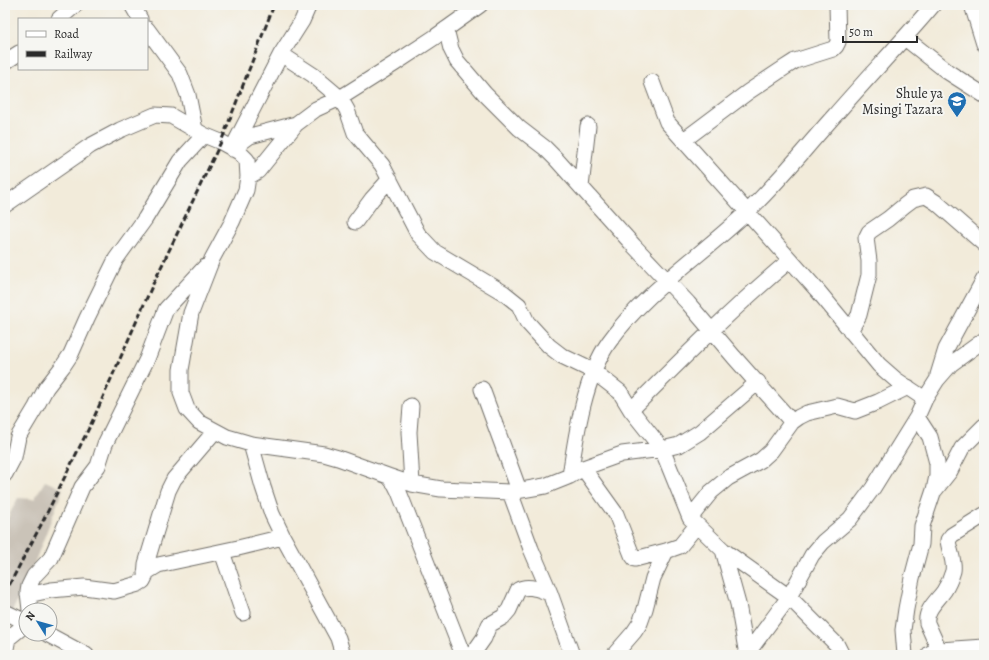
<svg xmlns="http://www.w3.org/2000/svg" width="989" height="660" viewBox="0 0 989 660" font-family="Alegreya,serif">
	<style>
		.industrial { fill: #cac3b8 }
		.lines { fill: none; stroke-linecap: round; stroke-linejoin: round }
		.minor-casing { stroke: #716e68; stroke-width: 17 }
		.major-casing { stroke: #716e68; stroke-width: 21 }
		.minor { stroke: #fff; stroke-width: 15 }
		.major { stroke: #fff; stroke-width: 19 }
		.rail { stroke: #2b2b2b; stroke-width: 3; stroke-dasharray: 6 3; stroke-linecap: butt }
		.labels { text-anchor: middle; stroke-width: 4; stroke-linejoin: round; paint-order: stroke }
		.poi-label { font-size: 14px; fill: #2b2b2b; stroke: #f6f6f2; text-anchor: end }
	</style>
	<rect width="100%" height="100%" fill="#f6f6f2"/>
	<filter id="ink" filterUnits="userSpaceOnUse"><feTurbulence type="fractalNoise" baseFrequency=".025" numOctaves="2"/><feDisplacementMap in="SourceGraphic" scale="8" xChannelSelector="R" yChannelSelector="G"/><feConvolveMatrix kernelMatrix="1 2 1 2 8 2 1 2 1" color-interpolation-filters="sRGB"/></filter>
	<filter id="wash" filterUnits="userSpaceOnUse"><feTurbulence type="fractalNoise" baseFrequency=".012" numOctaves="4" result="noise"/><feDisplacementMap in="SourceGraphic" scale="16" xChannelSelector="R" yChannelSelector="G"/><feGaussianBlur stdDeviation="0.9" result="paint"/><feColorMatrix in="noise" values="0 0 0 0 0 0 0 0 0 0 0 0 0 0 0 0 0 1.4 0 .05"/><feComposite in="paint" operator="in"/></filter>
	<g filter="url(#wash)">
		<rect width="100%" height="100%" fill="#f2ebda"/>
		<path class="industrial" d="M45,481L63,489L27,582L5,625V523L18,498L34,499Z"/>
	</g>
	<g filter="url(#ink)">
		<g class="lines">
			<g class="minor-casing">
				<path id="minor" d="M132,5L140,19
					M972,5L984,44
					M59,19L75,5
					M147,29L180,74L188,95L195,130
					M446,29L451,49L457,61L485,94L519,128L545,148L556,159L634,246L688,303L734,357L792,422
					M905,38L948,72L984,95
					M281,54L313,75L340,98L347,110L355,133L382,165L418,234L435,252L504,293L519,305L527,322L549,346L562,356L593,371L620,392L631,410L662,449L690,518L723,550L789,597L837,645L842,655
					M5,62L19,53
					M652,82L667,122L818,291L879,365L895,379L925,399
					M684,140L748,92L784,68L795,61L833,49L836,46L838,42L837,5
					M235,147L250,136L296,124
					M232,149L281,54L302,21L309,5
					M248,177L258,171L296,124L316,109L340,98L394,64L435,37L480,5
					M581,187L588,126
					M5,205L90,146L120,130L155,115L171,116L204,135L221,142L239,152L247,160L248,177L246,190L232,222L212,259L191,313L181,370V393L187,409L199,422L227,437L251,444L324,454L338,458L388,476L395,484L399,492L463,655
					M355,222L372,199L390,179
					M850,331L859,315L869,275V261L866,238L869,232L888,219L905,205L913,199L926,196L937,203L984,244
					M938,375L946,349L984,279
					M482,389L519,490
					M411,406L409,432L412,484
					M631,410C683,358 734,307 790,260
					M251,444L263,487L272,514L283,537L338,638L343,655
					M583,468L616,514L632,555L635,559L666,551L680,546L697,525
					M5,474L14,457L18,437L36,407L46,388L63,366L71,354L87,318L116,259L145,219L180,161L204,135
					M388,476L412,484L441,489L510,492L545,486L570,476L583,468L622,454L662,449L679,445L700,432L758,382
					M570,476C576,434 585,376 609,342C645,291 702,255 747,212C779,182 806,147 835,115C867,78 901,43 933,5
					M935,490L950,471L962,448L984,426
					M510,492L531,549L550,593L572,655
					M690,518L711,492L728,478L761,460L771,451L792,422L799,417L807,413L837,406L855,411L878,402L908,387
					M723,550L738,604L747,655
					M222,552L243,613
					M145,573L158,565L238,548L283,537
					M28,595L51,590L84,587L114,591L138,584L143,581L145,577L146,564L168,491L174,479L215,431
					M30,610L28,592L29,586L34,576L51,558L82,487L98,466L105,444L147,359L166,309L205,267
					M5,612L26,622
					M47,634L86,655
					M5,641L26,624
					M940,652L927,623C925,610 937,601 944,591C948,585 951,578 953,571C955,560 949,551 948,540L952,535L984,515
					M5,654L8,638
					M472,655L484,638L489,625L503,617L509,610L518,590C528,584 540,590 550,593
					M614,655L634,632L640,623L645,609L653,578L666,551
					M746,655L789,597L812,555L823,542L850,519L873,488L917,417L925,399L937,380L951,364L984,340
					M905,655L903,630L906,609L912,578L921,544L922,526L934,490L937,476V463L930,437L917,417"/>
			</g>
			<g class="major-casing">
				<path id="major" d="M931,655L940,652L984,649"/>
			</g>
			<use href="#minor" class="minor"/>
			<use href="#major" class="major"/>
			<path class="rail" d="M5,593L42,523L92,422L153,284L221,142L274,5"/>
		</g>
	</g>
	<defs>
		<g id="school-pin" transform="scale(1)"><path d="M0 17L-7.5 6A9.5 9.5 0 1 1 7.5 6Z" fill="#1f6fb2" stroke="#f6f6f2"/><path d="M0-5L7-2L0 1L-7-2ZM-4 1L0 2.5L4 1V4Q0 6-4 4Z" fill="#fff"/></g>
	</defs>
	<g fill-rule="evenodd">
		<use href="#school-pin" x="957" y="101"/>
	</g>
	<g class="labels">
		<g class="poi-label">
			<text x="943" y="98">Shule ya<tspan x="943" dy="16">Msingi Tazara</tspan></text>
		</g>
	</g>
	<rect width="989" height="660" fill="none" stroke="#f6f6f2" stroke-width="20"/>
	<rect x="18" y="18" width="130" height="52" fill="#f6f6f2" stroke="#a5a5a2"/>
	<rect x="26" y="31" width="20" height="6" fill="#ffffff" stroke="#a5a5a2"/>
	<text x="54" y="38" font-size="12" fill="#2b2b2b">Road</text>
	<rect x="26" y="51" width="20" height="6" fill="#2b2b2b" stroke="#a5a5a2"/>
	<text x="54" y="58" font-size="12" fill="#2b2b2b">Railway</text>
	<g transform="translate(38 622) rotate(307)"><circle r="19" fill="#f6f6f2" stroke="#a5a5a2"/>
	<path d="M0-3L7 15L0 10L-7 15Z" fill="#1f6fb2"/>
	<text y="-6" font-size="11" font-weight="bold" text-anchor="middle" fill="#2b2b2b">N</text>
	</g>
	<path d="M843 36v6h74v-6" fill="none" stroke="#2b2b2b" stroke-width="2"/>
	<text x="849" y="36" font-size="12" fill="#2b2b2b" stroke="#f6f6f2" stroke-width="3" paint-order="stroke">50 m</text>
</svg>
